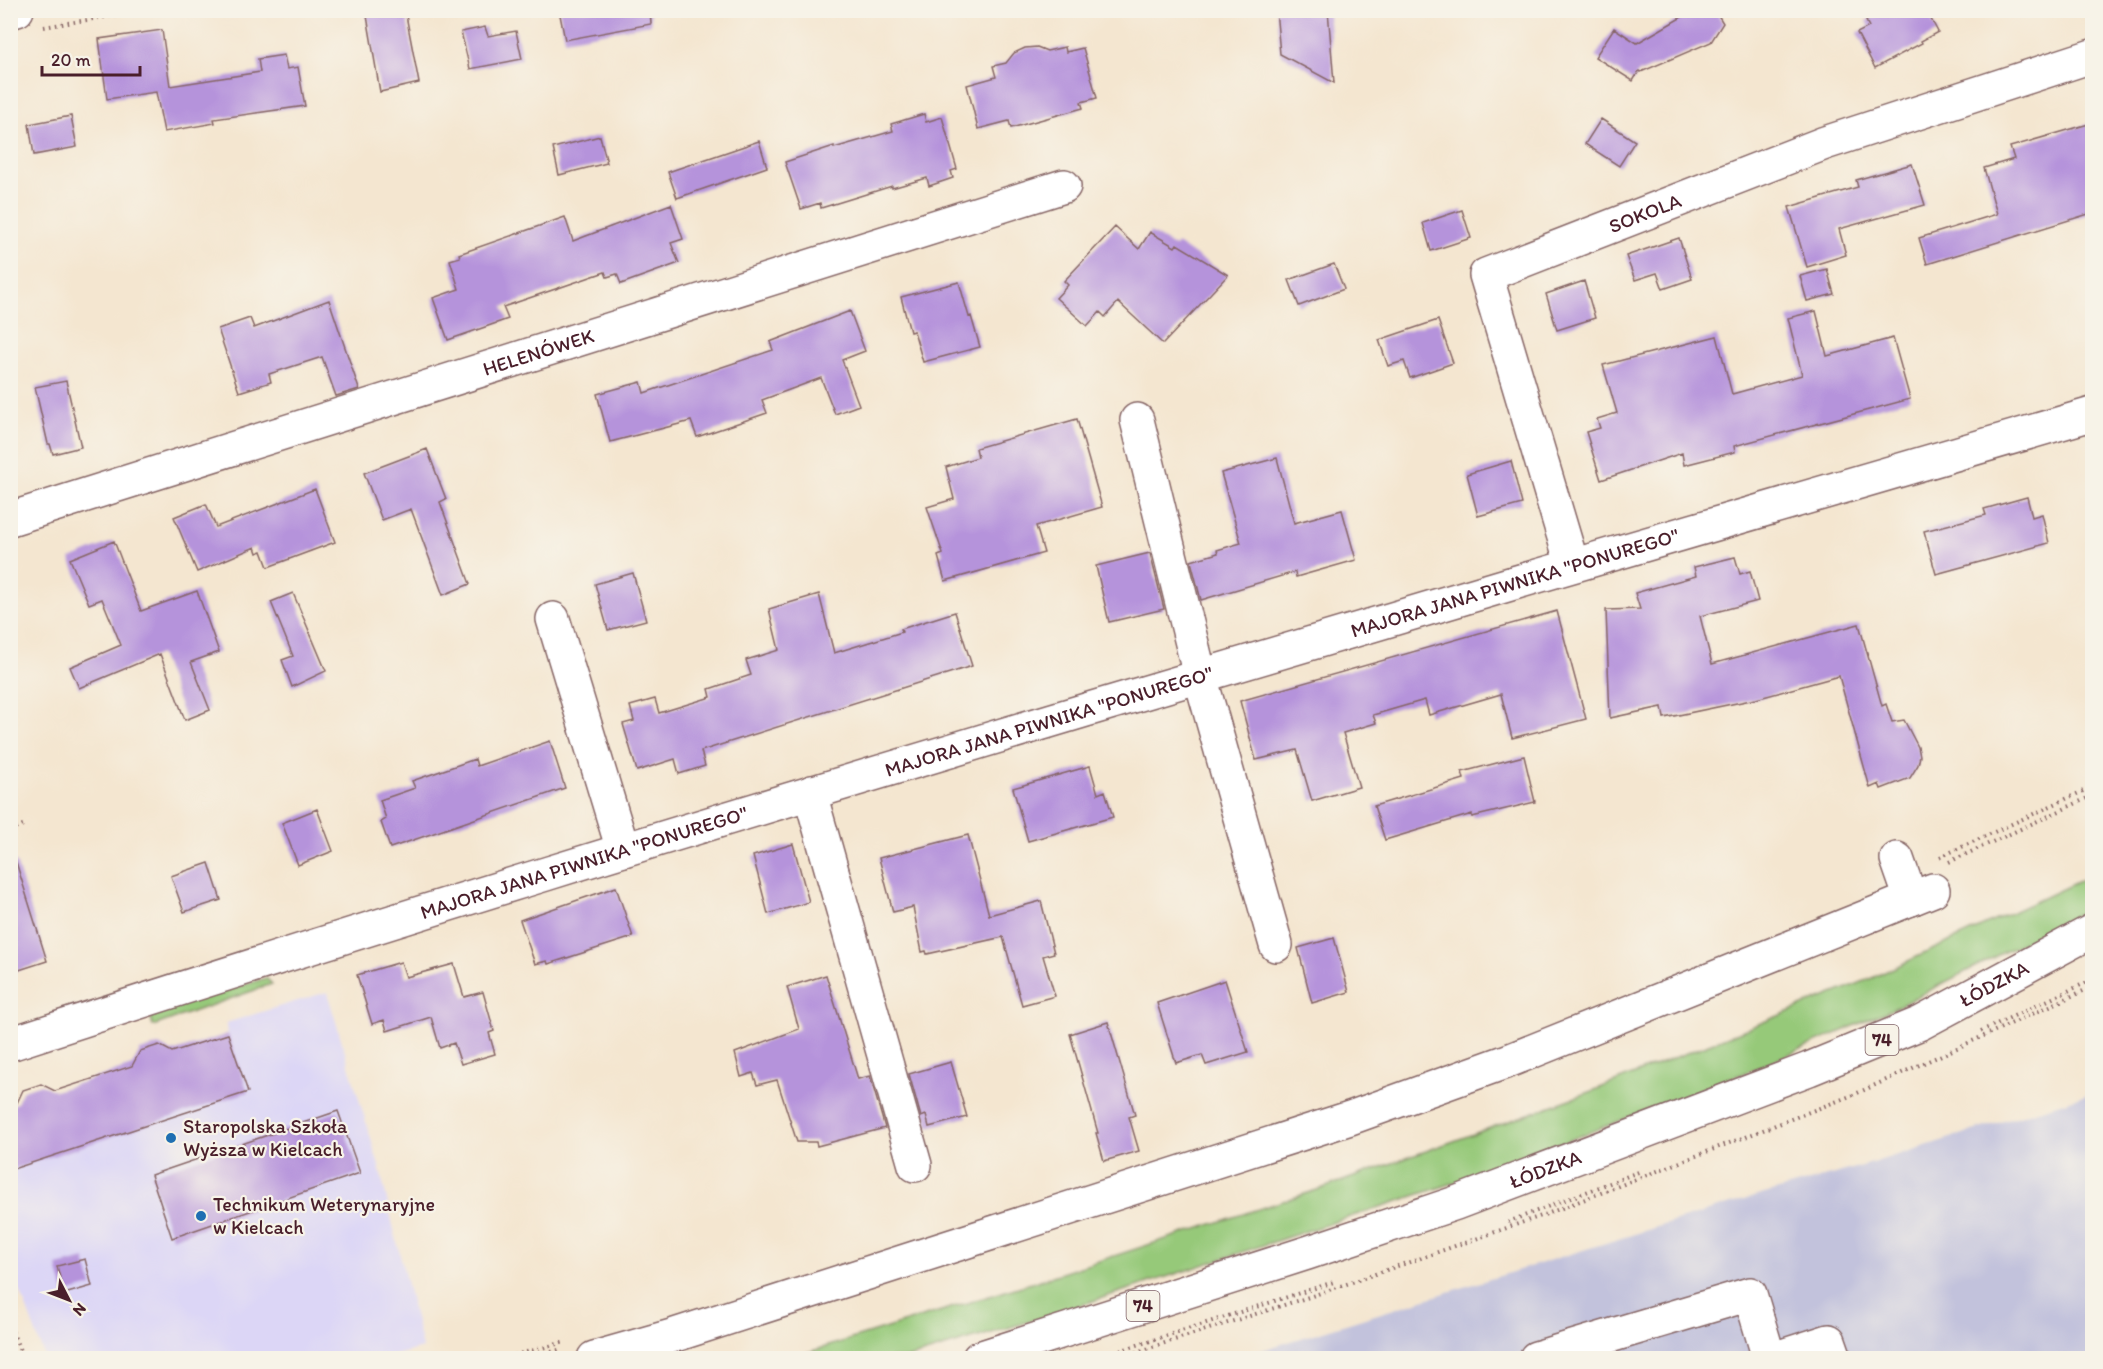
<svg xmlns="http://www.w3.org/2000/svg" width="2103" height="1369" viewBox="0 0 2103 1369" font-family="Itim,sans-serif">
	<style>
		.built { fill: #dcd6f6 }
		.industrial { fill: #c2c2dc }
		.green { fill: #96c979; stroke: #707452; stroke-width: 1.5 }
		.building { fill: #b593db }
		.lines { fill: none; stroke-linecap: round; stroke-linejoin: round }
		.minor-casing { stroke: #866565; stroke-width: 36 }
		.major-casing { stroke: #866565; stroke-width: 36 }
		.path { stroke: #866565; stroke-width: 4; stroke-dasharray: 1.5 4.5; stroke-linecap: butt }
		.minor { stroke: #fff; stroke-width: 33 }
		.major { stroke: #fff; stroke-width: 33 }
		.poi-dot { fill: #1f6fb2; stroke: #f7f3e8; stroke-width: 2 }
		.labels { text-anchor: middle; stroke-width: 4.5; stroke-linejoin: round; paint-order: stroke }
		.shield { fill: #f7f3e8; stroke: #7e5f64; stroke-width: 1.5 }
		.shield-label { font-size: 18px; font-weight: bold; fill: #4a1f2b }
		.street-label { font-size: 20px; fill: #4a1f2b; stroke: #f7f3e8 }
		.poi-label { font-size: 20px; fill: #4a1f2b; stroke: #f7f3e8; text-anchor: start }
	</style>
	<rect width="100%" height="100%" fill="#f7f3e8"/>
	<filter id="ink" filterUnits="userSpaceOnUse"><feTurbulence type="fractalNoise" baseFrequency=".0167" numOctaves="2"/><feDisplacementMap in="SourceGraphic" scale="12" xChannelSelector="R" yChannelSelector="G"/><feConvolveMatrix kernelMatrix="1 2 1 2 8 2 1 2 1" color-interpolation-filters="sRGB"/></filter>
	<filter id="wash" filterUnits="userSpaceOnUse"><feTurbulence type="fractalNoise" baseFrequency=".008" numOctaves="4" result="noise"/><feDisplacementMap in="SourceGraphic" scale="24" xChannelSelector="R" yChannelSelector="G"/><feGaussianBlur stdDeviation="1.35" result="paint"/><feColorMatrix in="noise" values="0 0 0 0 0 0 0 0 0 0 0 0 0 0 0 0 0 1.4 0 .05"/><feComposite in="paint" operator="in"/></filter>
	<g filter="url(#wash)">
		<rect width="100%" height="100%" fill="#f4e6d0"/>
		<path class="built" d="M327,992L379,1166L422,1348L385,1358H45L11,1266V1106L228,1034L226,1023Z"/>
		<path class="industrial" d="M2092,1093V1358H1237L1747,1199L1866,1165Z"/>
		<path class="green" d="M2092,875V907L1893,1009L1757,1068L1481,1174L1044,1317L909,1358H790L1028,1284L1326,1187L1590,1092L1872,978Z
			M266,978L272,984L153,1026L150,1014Z"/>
		<g id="blocks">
			<path class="building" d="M366,10H405L419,83L380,92Z
				M559,10H650L651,24L565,40Z
				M1276,10H1328L1334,83L1280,54Z
				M1694,10H1715L1723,23L1711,42L1641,72L1639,71L1633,81L1595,57L1614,28L1637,43Z
				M1886,10H1926L1938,32L1921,41L1922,43L1875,68L1857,33L1869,27L1866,21Z
				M485,27L488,36L516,31L522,59L470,69L461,32Z
				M162,30L170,86L260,72L258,59L284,55L287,69L298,67L305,106L214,119L215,123L164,132L156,92L107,99L99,39Z
				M1037,47L1047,51L1065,47L1066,52L1083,48L1097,98L1081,102L1083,108L1011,128L1009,121L978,129L967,85L996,77L993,66L1006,63L1014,53L1025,48Z
				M924,114L926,122L942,117L957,169L951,171L953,178L929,186L927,178L892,188V186L821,208L820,203L801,209L785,162L834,146V148L893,131L891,124Z
				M71,116L77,147L34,155L29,124Z
				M1601,119L1635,141L1619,166L1585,144Z
				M2092,123V213L1927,264L1919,238L1997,214L1984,168L2014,159L2010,147Z
				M600,136L607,163L559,175L553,148Z
				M759,141L767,167L677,198L668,172Z
				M1912,164L1925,205L1839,229L1846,255L1807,267L1789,207L1858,187L1856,180Z
				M671,204L683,239L671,243L679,263L621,284L617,274L607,277L605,272L503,307L508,319L448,340L433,298L459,289L450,260L460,257L459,254L565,217L573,241Z
				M1462,210L1471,238L1431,251L1423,223Z
				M1115,227L1139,249L1150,232L1175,247L1177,244L1228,275L1163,344L1118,302L1105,317L1100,312L1087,326L1056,298L1068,285L1064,281Z
				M1679,238L1692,279L1663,289L1657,273L1635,280L1626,256Z
				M1334,264L1344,289L1299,306L1289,280Z
				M1827,269L1834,294L1807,301L1800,276Z
				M1584,281L1595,318L1557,330L1546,294Z
				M959,282L969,317L971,316L980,347L923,362L914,331L910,332L901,297Z
				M329,300L359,389L336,396L322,357L269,374L271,382L239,392L218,329L250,318L254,328Z
				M850,311L865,351L842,360L859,405L835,414L821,378L762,400L767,413L697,437L691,421L610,442L597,394L641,382L644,393L773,350L770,342Z
				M1816,311L1827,356L1893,338L1910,399L1734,446L1735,452L1684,465L1682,453L1601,480L1586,432L1600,428L1597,419L1617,413L1603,365L1717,336L1732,394L1802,375L1788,318Z
				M1438,320L1453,363L1410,378L1404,361L1388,366L1379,340Z
				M66,381L81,447L53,454L50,444H48L35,387Z
				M1077,419L1102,507L1036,526L1044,553L945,581L938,556L943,554L927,507L954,499L946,467L978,457L976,448Z
				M427,449L446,499L440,502L470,584L443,595L411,509L382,520L364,473Z
				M1277,458L1294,523L1342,510L1356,560L1296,577L1295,572L1201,600L1191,561L1218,553L1217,550L1241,543L1221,473Z
				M1511,461L1522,504L1478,516L1467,474Z
				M315,489L335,542L268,567L262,551L257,553L255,547L197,572L174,517L206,504L216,527Z
				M2027,497L2032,517L2042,514L2049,543L1936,574L1924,531L1986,515L1984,509Z
				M114,541L141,611L197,591L219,652L191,662L210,710L185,720L160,654L79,688L70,667L121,645L102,599L89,604L70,559Z
				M1150,553L1164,609L1109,622L1096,566Z
				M1735,557L1740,574L1750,571L1758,601L1700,616L1712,664L1859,624L1882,706L1886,704L1892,722L1904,720L1918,747L1920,756L1918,765L1910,778L1881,789L1879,784L1870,788L1839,676L1756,699L1664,718L1662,707L1610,718L1606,610L1640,609L1635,593L1696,576L1694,567Z
				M633,573L646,620L608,630L595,584Z
				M293,593L326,671L292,687L282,660L293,656L271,602Z
				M819,594L834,653L902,632L901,629L955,612L972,666L701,751L705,766L679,774L675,759L637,771L623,724L634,721L630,706L655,699L659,713L711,697L709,689L751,675L746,660L779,650L769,609Z
				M1557,611L1586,719L1512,738L1501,694L1429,715L1425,700L1373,715L1376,723L1343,733L1359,787L1312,801L1297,750L1256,760L1240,701Z
				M550,741L565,788L390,848L381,822L386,819L380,800L415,788L412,781L475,759L477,766Z
				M1524,756L1535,802L1472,817V814L1385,840L1374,806L1464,779L1462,772Z
				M1090,766L1098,794L1105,791L1113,817L1028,841L1013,788Z
				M317,809L333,851L298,865L282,823Z
				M968,835L989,915L1041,901L1054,953L1043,956L1055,996L1022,1005L1003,937L927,954L926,951L922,952L913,907L893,912L879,858Z
				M793,844L809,902L768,914L753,856Z
				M16,862L47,961L10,973V863Z
				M209,863L221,900L184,912L171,876Z
				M616,887L633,937L548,964L547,961L535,964L520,920Z
				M1334,938L1349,992L1312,1003L1298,948Z
				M401,962L406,977L454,964L464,997L483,992L494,1031L489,1033L495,1054L461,1064L454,1043L440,1048L431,1017L387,1031L384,1020L372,1024L357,975Z
				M826,975L858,1079L870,1076L885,1128L817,1146L816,1142H797L777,1080L757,1085L753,1073L741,1077L735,1053L799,1029L787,987Z
				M1225,980L1248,1052L1206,1065L1202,1055L1176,1063L1157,1003Z
				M1108,1022L1135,1115L1129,1117L1139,1151L1104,1161L1096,1133H1098L1070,1034Z
				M228,1034L248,1092L10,1170V1106L17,1103L23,1090L41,1084L55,1091L132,1066L140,1051L159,1045L172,1052Z
				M951,1062L967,1117L929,1127L926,1115L921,1117L909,1074Z
				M338,1111L360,1173L172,1238L151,1175Z
				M85,1259L92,1286L64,1294L57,1266Z"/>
		</g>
	</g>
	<g filter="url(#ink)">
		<use href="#blocks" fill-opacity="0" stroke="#866565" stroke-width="1.5"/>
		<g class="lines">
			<g class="minor-casing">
				<g id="minor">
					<path d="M10,12L17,10"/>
					<path d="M1137,420L1200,676L1276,945"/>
					<path id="s1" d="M10,519L1064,186"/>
					<path id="s2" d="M1572,564L1486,275L1825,143L2092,56"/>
					<path d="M553,619L623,850"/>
					<path d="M812,792L813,804L915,1165"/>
					<path d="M1897,859L1911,899"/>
					<path id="s3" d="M10,1044C367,927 726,818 1086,710C1421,610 1756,511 2092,414"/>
					<path d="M594,1358L675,1335L1350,1118L1508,1061L1933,890"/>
					<path d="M1536,1358L1750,1294L1769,1358"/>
					<path d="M1776,1358L1829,1341L1835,1358"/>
				</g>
			</g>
			<g class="major-casing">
				<g id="major">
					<path id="s4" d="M979,1358L1307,1253L1456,1203L1809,1069L1921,1023L2092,931"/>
				</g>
			</g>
			<path class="path" d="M44,27L147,10
				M10,829L23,825
				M1940,857L2092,787
				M1949,862L2092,796
				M1981,1031L2092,980
				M1508,1222L1641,1171
				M10,1326L23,1358
				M503,1358L565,1342
				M528,1358L562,1349
				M1097,1358L1334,1282
				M1118,1358L1312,1296L1544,1215L1853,1095L2092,987"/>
			<use href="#minor" class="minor"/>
			<use href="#major" class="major"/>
		</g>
	</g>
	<g class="poi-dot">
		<circle cx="171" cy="1138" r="6"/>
		<circle cx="201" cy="1216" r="6"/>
	</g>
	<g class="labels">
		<g class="shield">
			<rect x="1865.5" y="1025" width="33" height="30" rx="4.5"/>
			<rect x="1126.5" y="1291" width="33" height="30" rx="4.5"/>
		</g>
		<g class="shield-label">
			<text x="1882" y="1046">74</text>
			<text x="1143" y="1312">74</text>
		</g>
		<g class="street-label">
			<text dy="7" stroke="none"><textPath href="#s2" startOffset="472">SOKOLA</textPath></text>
			<text dy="7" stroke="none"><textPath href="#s1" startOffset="554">HELENÓWEK</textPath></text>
			<text dy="7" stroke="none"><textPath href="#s3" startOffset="1574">MAJORA JANA PIWNIKA "PONUREGO"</textPath></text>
			<text dy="7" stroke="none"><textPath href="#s3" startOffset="1088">MAJORA JANA PIWNIKA "PONUREGO"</textPath></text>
			<text dy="7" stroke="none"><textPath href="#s3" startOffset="602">MAJORA JANA PIWNIKA "PONUREGO"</textPath></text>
			<text dy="7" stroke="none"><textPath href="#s4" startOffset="1083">ŁÓDZKA</textPath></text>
			<text dy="7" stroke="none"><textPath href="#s4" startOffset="597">ŁÓDZKA</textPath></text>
		</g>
		<g class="poi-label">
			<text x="183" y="1133">Staropolska Szkoła<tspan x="183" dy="23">Wyższa w Kielcach</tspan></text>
			<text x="213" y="1211">Technikum Weterynaryjne<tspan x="213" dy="23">w Kielcach</tspan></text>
		</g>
	</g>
	<rect width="2103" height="1369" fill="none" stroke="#f7f3e8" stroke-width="36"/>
	<g transform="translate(69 1300) rotate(132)" stroke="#f7f3e8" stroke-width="4.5" paint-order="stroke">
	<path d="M0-4.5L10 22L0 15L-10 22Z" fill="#4a1f2b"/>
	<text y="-9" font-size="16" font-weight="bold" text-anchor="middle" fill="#4a1f2b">N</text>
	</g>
	<path d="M42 66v9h98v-9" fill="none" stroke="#4a1f2b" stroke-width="3"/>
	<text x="51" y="66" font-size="18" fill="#4a1f2b" stroke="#f7f3e8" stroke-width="4.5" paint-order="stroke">20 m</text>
</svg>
